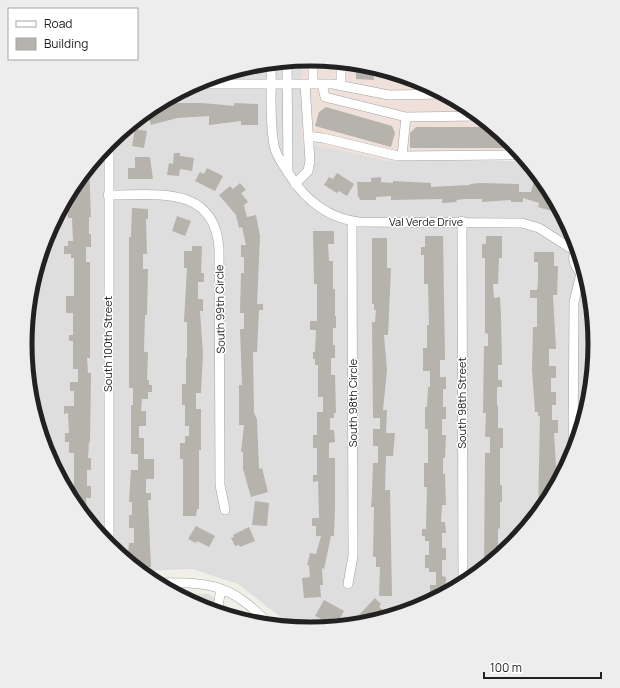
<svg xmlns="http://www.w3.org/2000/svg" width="620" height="688" viewBox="0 0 620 688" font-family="Manrope,sans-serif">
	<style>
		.residential { fill: #dfdede }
		.commercial { fill: #efe0da }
		.building { fill: #b6b2ac }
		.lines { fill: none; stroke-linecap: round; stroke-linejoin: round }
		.minor-casing { stroke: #a2a2a2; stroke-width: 10 }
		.minor { stroke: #fff; stroke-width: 9 }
		.labels { text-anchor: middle; stroke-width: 3; stroke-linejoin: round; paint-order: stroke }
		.street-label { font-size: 11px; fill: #212121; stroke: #fff }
		.rim { fill: none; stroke: #212121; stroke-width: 5 }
	</style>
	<rect width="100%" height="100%" fill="#f0f0e9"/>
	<path class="residential" d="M302,60L303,142L389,161H526L547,186L573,235L590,289L595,344L589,400L573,453L547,503L511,546L468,581L419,607L365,624L310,629L293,627L238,584L192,569L139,571L108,545L73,502L47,453L30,399L25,344L31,288L47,235L73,185L109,142L152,107L201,81L255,64Z
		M174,593L209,594L248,621L201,607Z"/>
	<path class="commercial" d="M310,59L366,65L419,81L469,107L512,143L526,160L389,161L302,142V60Z"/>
	<path class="building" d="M356,64L373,67L374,80L356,79Z
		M169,103H202L234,106V103L258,104V125H241V121L209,125V116L177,118L151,125L147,111Z
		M326,107L392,126L395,133L391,147L315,126L319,112Z
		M416,127H492L516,148H410V133Z
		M135,129L147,131L144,148L132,146Z
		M174,153H180V156L194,158L192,171L180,169L179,176L167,175L169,163L173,164Z
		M135,157H150L153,179H128V168H135Z
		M89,166L91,217H89V234H91V247H86V262H90V358H87L88,373H91L90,442H89L88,458H91V470H87V486H91V498H86L87,519L68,493V489H74V453H69V442H65V433H69L68,413L64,414V406H74V391H70V382H78V369H73V341H69V335H73V313H66V296H74V258H71V254H64V246H68V241H73L72,218H68L67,209H71V190Z
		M207,168L223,176L215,191L195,181L200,172L204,174Z
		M337,173L354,184L347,196L339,191L337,193L324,185L329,177L333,179Z
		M381,177V182L393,183V181L431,183V187L470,185V184L480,183L519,184V192H531L534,181L546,185L565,219L552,211L538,207L539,203L523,198V202H511V200L482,202V199H465L456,200L457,202L442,203V199L391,200V196L376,197V200H360L359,197H358L357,182H371V178Z
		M240,183L246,190L241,193L248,202L244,205L247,217L256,215L260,236L257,304H263V310H259L257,352H253L254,413L257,419L259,469L262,468L268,492L251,497L243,469V452H241L244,425H239V385H242L240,329H244V313H240L241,273H244V257H241V245H246L242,227L239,228L236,215L219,195L230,186L233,189Z
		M132,208L148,209V219H146L147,254H143V269H148L147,315H145L144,352H148L147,380H149V385H152V392H148V399H142L141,411H146V426H139V438H144V459H154V479H146V493H151V500H148L151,567H134L133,555H128L129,543H134V528H129V515H132V502H129L131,470H138V454H131V405H133V388H129V237H131Z
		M177,216L191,221L185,236L172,231Z
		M313,231H334V244H328L329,261H333V289H335V316H336V328H333V345H335V358H331V375H335L336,413H334V418H330V430H334L335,442L329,443V458H335V507L334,536H331L324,569L322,568L323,585H320L321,597L304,598L302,578L310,577L309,565H307L310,553L316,554L321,536H316V526H312V518H319L318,481L313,482V475H317V448H313V435H317V412H323V397H318V365H315V359H313V352H315L316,330H310V321H317V284H314Z
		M425,236H443L445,360H440V377H446V389H443V407H446V419H442V435H446L445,458H443V474H445L446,505H442L441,522H445L446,533H442V548H446V560H442V576L446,577L445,593L430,601V585H436V572H429V568H425V555H429V541H425V536H422V529H426L427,487H424V463H428V429H425V407H427L428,387H430V371H423V348H427V325H429L428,284H424V255H421V247H425Z
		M486,236H502V258H499L498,284H493L494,298L500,297L501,317L502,365H498V380H502V387H497V406H498V428H503V448H500V485H502V502H500V528L498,529V556L484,568L485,453H490V437H485L486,413H483L484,346H488V334L485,333V258H482V244H486Z
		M372,238H387V268H391L388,335H384L387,370L383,410H387L386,433H395L393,456H386L385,490H390L392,596H379L380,567H376V557H373L374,507H371L372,494L373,463H378V446H373V429H380V418H373L372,322H375L376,310H374V304H372Z
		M192,246H202L201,273H204V282H198V299H203V311H200L203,354L201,393H196V409H201V450H199V509H197L196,516H183V459H180V443H185V436H189V426H185V405H182V384H186V358H187V322H184L187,268H184V251H192Z
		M534,252H554V266H558L557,295H553L556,349H549V366H556V378H551V392H556V405H552V420H558V433H554L557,484L547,503L538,513L540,416H538V412H535L532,370L533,327H537V298H530V290H537L538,283V262H534Z
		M30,291H38V298H30Z
		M255,501L269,503L267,526L252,525Z
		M196,526L215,536L209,547L197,541L196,543L188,539Z
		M249,527L255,541L240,547L239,545L235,546L231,538L234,537L233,535Z
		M375,598L381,604L379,607L383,610L372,622L366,623L358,616Z
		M324,600L344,611L339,620L335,618L332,624L315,616Z"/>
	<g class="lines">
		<g class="minor-casing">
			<path id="minor" d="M313,59V84
				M287,61L288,173
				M271,63C272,90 269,118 274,145C276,157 283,164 289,174C305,200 328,218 359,222L522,223L539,228L575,251
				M195,84H333L389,95L445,94
				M322,84L325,97L406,117L479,116
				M341,86V62
				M308,136L323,138L398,156L522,155
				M402,156L406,117
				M295,184L308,171L310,161L305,84
				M108,195C154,196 214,183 219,248L220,485L225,510
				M462,221L463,584
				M577,248C570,258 575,270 585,275
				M573,454L574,302L581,273
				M109,546V142
				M155,583C210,582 230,583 270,625
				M348,584L353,556L352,221
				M217,612L221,589"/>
		</g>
		<use href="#minor" class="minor"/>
	</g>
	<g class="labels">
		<g class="street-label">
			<text x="426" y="226">Val Verde Drive</text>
			<text transform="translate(220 309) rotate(-91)" y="4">South 99th Circle</text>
			<text transform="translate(108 344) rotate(-90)" y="4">South 100th Street</text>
			<text transform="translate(353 403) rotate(-90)" y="4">South 98th Circle</text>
			<text transform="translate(462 403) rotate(-90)" y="4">South 98th Street</text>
		</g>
	</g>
	<path d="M0 0H620V688H0ZM32 344a278 278 0 1 1 556 0a278 278 0 1 1-556 0Z" fill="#ededed" fill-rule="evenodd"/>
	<path class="rim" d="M32 344a278 278 0 1 1 556 0a278 278 0 1 1-556 0Z"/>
	<rect x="8" y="8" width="130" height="52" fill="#ffffff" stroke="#a6a6a6"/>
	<rect x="16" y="21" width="20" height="6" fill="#ffffff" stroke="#a6a6a6"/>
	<text x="44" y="28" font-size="12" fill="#212121">Road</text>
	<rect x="16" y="38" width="20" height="12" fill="#b6b2ac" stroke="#a6a6a6"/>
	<text x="44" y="48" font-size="12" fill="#212121">Building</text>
	<path d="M484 672v6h117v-6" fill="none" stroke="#212121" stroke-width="2"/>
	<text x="490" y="672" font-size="12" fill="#212121" stroke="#ffffff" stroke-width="3" paint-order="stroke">100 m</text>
</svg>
